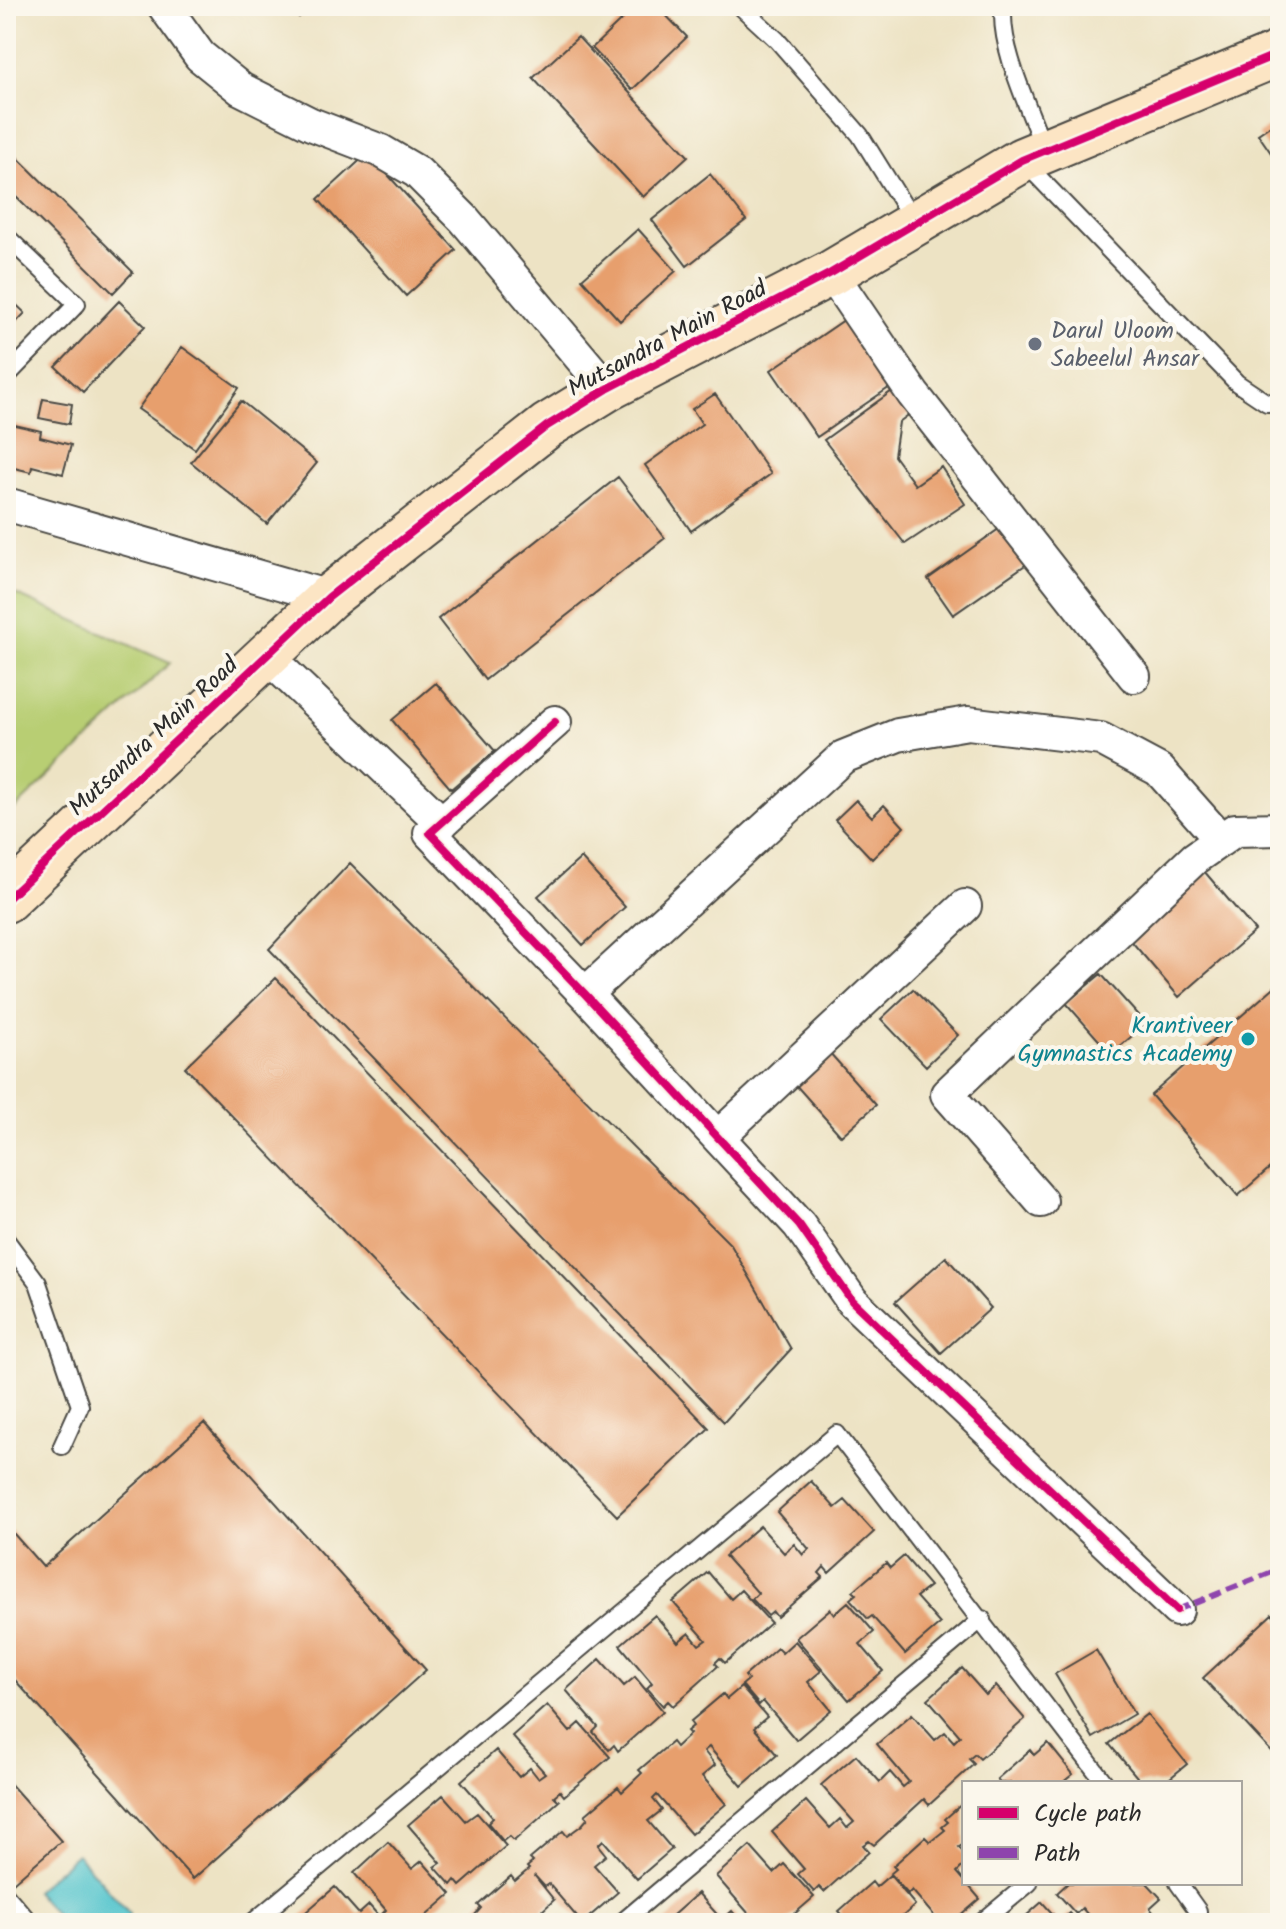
<svg xmlns="http://www.w3.org/2000/svg" width="1286" height="1929" viewBox="0 0 1286 1929" font-family="Kalam,sans-serif">
	<style>
		.green { fill: #b8ce73; stroke: #727c4f; stroke-width: 2 }
		.water { fill: #59c6ce; stroke: #42787c; stroke-width: 2 }
		.building { fill: #e79f6d }
		.lines { fill: none; stroke-linecap: round; stroke-linejoin: round }
		.lane-casing { stroke: #484742; stroke-width: 20 }
		.street-casing { stroke: #484742; stroke-width: 36 }
		.secondary-casing { stroke: #484742; stroke-width: 48 }
		.lane { stroke: #fff; stroke-width: 16 }
		.street { stroke: #fff; stroke-width: 32 }
		.secondary { stroke: #fce5c4; stroke-width: 44 }
		.quiet { stroke: #8e44ad; stroke-width: 6; stroke-dasharray: 12 6; stroke-linecap: butt }
		.cycleway-casing { stroke: #fbf7ec; stroke-width: 13 }
		.cycleway { stroke: #d6006c; stroke-width: 8 }
		.worship-dot { fill: #6b7280; stroke: #fbf7ec; stroke-width: 3 }
		.culture-dot { fill: #0f9aa8; stroke: #fbf7ec; stroke-width: 3 }
		.labels { text-anchor: middle; stroke-width: 8; stroke-linejoin: round; paint-order: stroke }
		.worship-label { font-size: 24px; fill: #5b616d; stroke: #fbf7ec; text-anchor: start }
		.street-label { font-size: 24px; fill: #2b2b2b; stroke: #fbf7ec }
		.culture-label { font-size: 24px; fill: #0d838f; stroke: #fbf7ec; text-anchor: end }
	</style>
	<rect width="100%" height="100%" fill="#fbf7ec"/>
	<filter id="ink" filterUnits="userSpaceOnUse"><feTurbulence type="fractalNoise" baseFrequency=".0125" numOctaves="2"/><feDisplacementMap in="SourceGraphic" scale="16" xChannelSelector="R" yChannelSelector="G"/><feConvolveMatrix kernelMatrix="1 2 1 2 8 2 1 2 1" color-interpolation-filters="sRGB"/></filter>
	<filter id="wash" filterUnits="userSpaceOnUse"><feTurbulence type="fractalNoise" baseFrequency=".006" numOctaves="4" result="noise"/><feDisplacementMap in="SourceGraphic" scale="32" xChannelSelector="R" yChannelSelector="G"/><feGaussianBlur stdDeviation="1.8" result="paint"/><feColorMatrix in="noise" values="0 0 0 0 0 0 0 0 0 0 0 0 0 0 0 0 0 1.4 0 .05"/><feComposite in="paint" operator="in"/></filter>
	<g filter="url(#wash)">
		<rect width="100%" height="100%" fill="#ede3c4"/>
		<path class="green" d="M6,590L170,663L6,817Z"/>
		<path class="water" d="M77,1854L129,1913V1923H63L35,1891Z"/>
		<g id="blocks">
			<path class="building" d="M288,6H310L299,17Z
				M636,6H657L687,37L632,90L592,48Z
				M578,37L688,156L643,197L533,78Z
				M1280,119V166L1258,134Z
				M6,146L133,272L113,293L6,187Z
				M368,153L456,250L406,296L318,199Z
				M710,174L746,220L687,266L652,220Z
				M638,229L676,271L620,321L582,279Z
				M6,295L25,313L6,333Z
				M119,301L145,326L83,392L56,367Z
				M847,318L893,385L817,437L771,370Z
				M182,347L239,388L195,449L138,409Z
				M895,389L911,413L899,422L894,456L915,485L941,467L965,504L905,544L824,440Z
				M715,394L771,474L691,531L645,465L702,424L692,409Z
				M43,399L72,404L69,424L39,418Z
				M241,401L317,463L267,524L191,462Z
				M6,423L41,431L40,437L71,445L63,474L32,466L31,472L6,466Z
				M618,477L665,538L485,680L438,619Z
				M1006,524L1031,561L953,615L928,579Z
				M436,683L495,751L451,789L392,720Z
				M856,800L872,817L884,805L904,827L872,859L835,820Z
				M581,858L625,907L583,945L538,896Z
				M350,863L731,1245L791,1349L724,1422L269,949Z
				M1204,871L1255,931L1179,997L1127,936Z
				M1101,974L1146,1024L1111,1054L1066,1003Z
				M276,978L709,1428L617,1516L185,1067Z
				M1280,982V1159L1238,1196L1151,1095Z
				M913,989L958,1035L926,1066L881,1019Z
				M829,1052L876,1105L841,1136L794,1083Z
				M946,1257L991,1308L941,1353L895,1302Z
				M204,1423L426,1670L193,1879L6,1670V1525L43,1567Z
				M811,1481L835,1508L845,1500L874,1532L829,1573L824,1567L819,1573L823,1577L777,1617L773,1612L768,1616L752,1599L758,1593L725,1556L760,1526L784,1553L794,1544L803,1555L809,1549L777,1512Z
				M904,1556L930,1586L916,1597L940,1624L905,1654L872,1616L868,1619L850,1599L856,1594L853,1591L886,1563L890,1568Z
				M708,1572L731,1599L741,1590L771,1623L725,1663L720,1658L715,1663L718,1666L673,1706L668,1701L663,1706L647,1688L652,1683L620,1645L655,1615L678,1642L689,1633L699,1645L706,1640L673,1602Z
				M848,1602L874,1632L860,1644L883,1671L849,1700L796,1638L830,1609L834,1614Z
				M1272,1614L1280,1623V1761L1203,1678Z
				M795,1641L821,1671L808,1682L831,1710L796,1740L763,1701L759,1705L742,1685L748,1680L745,1676L777,1648L782,1653Z
				M1096,1650L1134,1714L1093,1738L1055,1674Z
				M600,1659L624,1686L635,1677L663,1711L618,1751L614,1745L609,1750L593,1732L598,1727L566,1690Z
				M962,1668L986,1695L996,1686L1025,1719L980,1759L975,1754L969,1759L974,1764L929,1805L924,1799L874,1845L869,1841L863,1845L869,1852L824,1892L819,1887L814,1892L798,1874L804,1869L772,1832L806,1801L830,1828L840,1819L847,1828L854,1822L821,1785L856,1755L880,1782L890,1772L903,1787L909,1782L877,1744L912,1714L935,1740L945,1732L954,1742L960,1736L928,1699Z
				M741,1687L767,1717L754,1728L777,1755L742,1786L709,1747L704,1751L715,1765L702,1776L726,1804L691,1834L657,1795L653,1799L662,1810L648,1821L672,1849L637,1879L603,1840L598,1845L606,1855L594,1865L618,1892L582,1923L549,1884L545,1887L534,1875L554,1900L542,1911L552,1923H468L481,1908L478,1905L511,1876L515,1881L529,1869L527,1867L533,1862L530,1859L563,1831L567,1836L582,1825L588,1818L585,1815L618,1787L622,1792L642,1773L639,1770L672,1742L676,1747L690,1734L687,1731L693,1726L690,1722L723,1694L727,1699Z
				M547,1705L570,1732L580,1723L610,1757L564,1796L560,1791L554,1796L559,1801L514,1841L509,1836L503,1841L488,1823L493,1818L461,1781L496,1750L519,1777L530,1768L538,1778L545,1773L512,1736Z
				M1147,1714L1187,1764L1164,1783H1134L1137,1777L1109,1744Z
				M1048,1743L1073,1774L1062,1783H1001L997,1779L1030,1750L1034,1755Z
				M6,1779L61,1841L13,1883L6,1876Z
				M443,1795L466,1821L477,1813L506,1846L460,1886L455,1880L451,1885L435,1867L441,1863L408,1825Z
				M964,1802V1844L959,1847L964,1854V1865L957,1872L980,1899L952,1923H940L912,1890L908,1894L890,1874L896,1869L893,1866L925,1837L930,1842L945,1830L942,1827L948,1822L945,1819Z
				M388,1842L412,1869L422,1861L451,1894L418,1923H387L381,1915L386,1910L354,1873Z
				M750,1846L774,1873L784,1864L814,1897L784,1923H746L743,1919L749,1914L716,1876Z
				M890,1875L915,1905L902,1917L908,1923H849L839,1911L872,1882L876,1887Z
				M1068,1883H1147L1161,1898L1150,1908L1153,1912L1141,1923H1095L1082,1908L1076,1914L1057,1893Z
				M335,1887L359,1914L369,1905L385,1923H305L300,1917Z
				M698,1893L722,1920L732,1911L742,1923H664Z
				M1042,1902L1060,1922L1069,1913L1078,1923H1018Z"/>
		</g>
	</g>
	<g filter="url(#ink)">
		<use href="#blocks" fill-opacity="0" stroke="#484742" stroke-width="2"/>
		<g class="lines">
			<g class="lane-casing">
				<path id="lane" d="M740,6L777,40L860,135L914,222
					M1004,6C997,43 1031,112 1044,149
					M1023,161L1237,383L1267,403L1280,401
					M6,236L77,304L6,377
					M6,1240L38,1283L80,1406L62,1446
					M1178,1883L1198,1911
					M6,1895L30,1923
					M252,1923L837,1434L1105,1783
					M621,1923L982,1619
					M981,1923L1029,1883"/>
			</g>
			<g class="street-casing">
				<path id="street" d="M164,6L200,56L241,89L311,124L381,151L417,172L464,219L607,389
					M831,273L913,394L1134,676
					M6,504L329,597
					M268,657L442,823
					M555,722L430,833L585,994L799,1225L852,1301L1177,1610
					M585,994L843,757L898,735L968,723L1101,739L1159,770L1221,840
					M718,1137L965,906
					M1041,1201L947,1094L1195,858L1235,830L1280,829"/>
			</g>
			<g class="secondary-casing">
				<path id="secondary" d="M6,900L329,597L547,426L607,389L831,273L1022,160L1280,53"/>
			</g>
			<use href="#lane" class="lane"/>
			<use href="#street" class="street"/>
			<use href="#secondary" class="secondary"/>
			<path class="quiet" d="M1177,1610L1280,1569"/>
			<g class="cycleway-casing">
				<path id="cycleway" d="M555,722L430,833L585,994L799,1225L852,1301L1177,1610
					M6,900L329,597L547,426L607,389L831,273L1022,160L1280,53"/>
			</g>
			<use href="#cycleway" class="cycleway"/>
		</g>
	</g>
	<circle class="worship-dot" cx="1035" cy="344" r="8"/>
	<circle class="culture-dot" cx="1248" cy="1039" r="8"/>
	<g class="labels">
		<g class="worship-label">
			<text x="1051" y="338">Darul Uloom<tspan x="1051" dy="28">Sabeelul Ansar</tspan></text>
		</g>
		<g class="street-label">
			<text transform="translate(667 338) rotate(-28)" y="8">Mutsandra Main Road</text>
			<text transform="translate(153 736) rotate(-43)" y="8">Mutsandra Main Road</text>
		</g>
		<g class="culture-label">
			<text x="1232" y="1033">Krantiveer<tspan x="1232" dy="28">Gymnastics Academy</tspan></text>
		</g>
	</g>
	<rect width="1286" height="1929" fill="none" stroke="#fbf7ec" stroke-width="32"/>
	<rect x="962" y="1781" width="280" height="104" fill="#fbf7ec" stroke="#a8a59f" stroke-width="2"/>
	<rect x="978" y="1807" width="40" height="12" fill="#d6006c" stroke="#a8a59f" stroke-width="2"/>
	<text x="1034" y="1821" font-size="24" fill="#2b2b2b">Cycle path</text>
	<rect x="978" y="1847" width="40" height="12" fill="#8e44ad" stroke="#a8a59f" stroke-width="2"/>
	<text x="1034" y="1861" font-size="24" fill="#2b2b2b">Path</text>
</svg>
